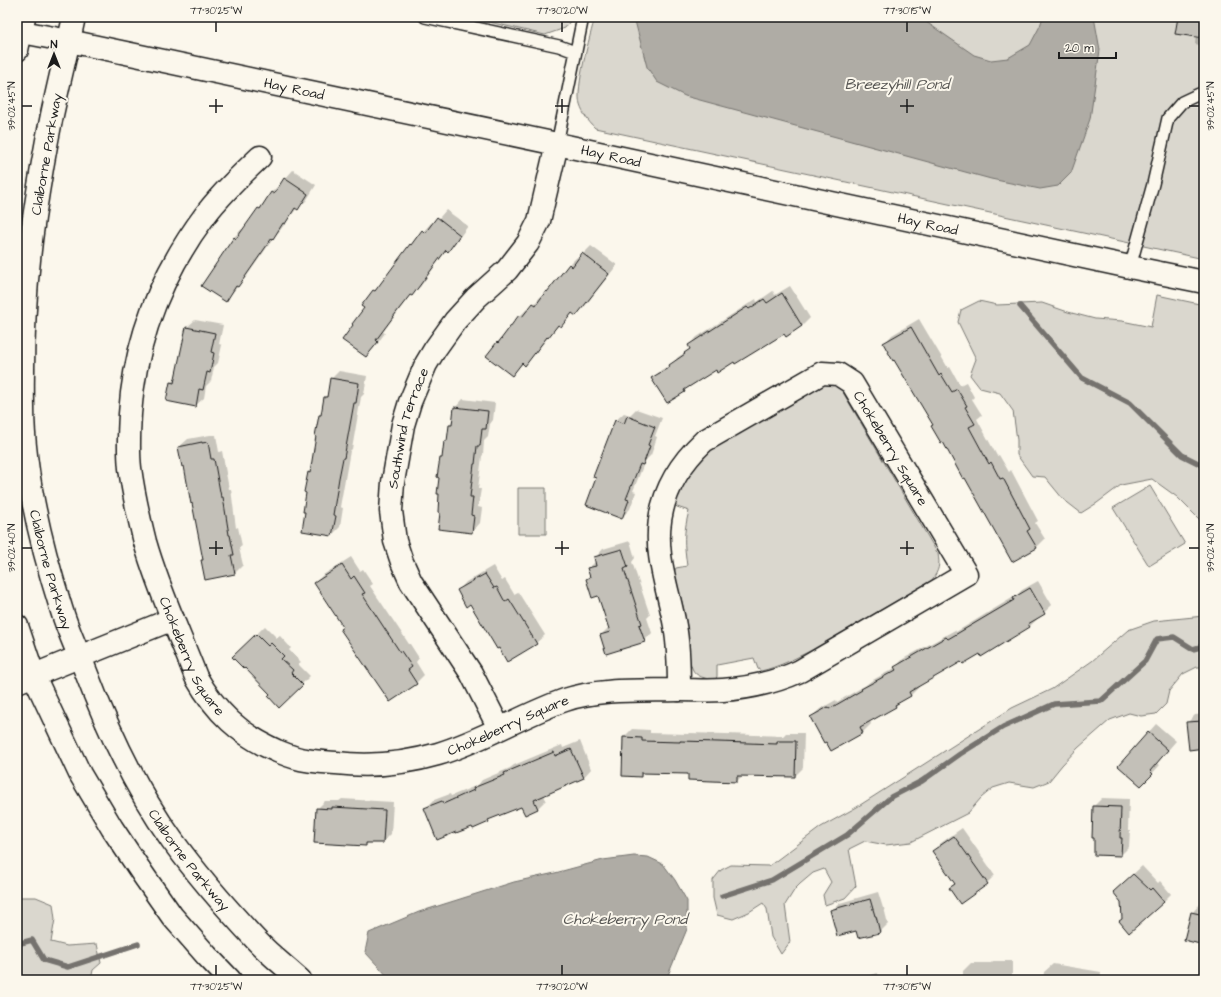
<svg xmlns="http://www.w3.org/2000/svg" width="1221" height="997" viewBox="0 0 1221 997" font-family="'Architects Daughter',sans-serif">
	<style>
		.green { fill: #dad7ce; stroke: #7b7a75 }
		.water { fill: #afaca5; stroke: #74726e }
		.shadow { fill: #0003 }
		.lines { fill: none; stroke-linecap: round; stroke-linejoin: round }
		.stream { stroke: #74726e; stroke-width: 5.5 }
		.building { fill: #c3c0b8; stroke: #1c1c1c }
		.lane-casing { stroke: #1c1c1c; stroke-width: 14 }
		.street-casing { stroke: #1c1c1c; stroke-width: 25 }
		.secondary-casing { stroke: #1c1c1c; stroke-width: 25 }
		.lane { stroke: #fbf7ec; stroke-width: 11 }
		.street { stroke: #fbf7ec; stroke-width: 22 }
		.secondary { stroke: #fbf7ec; stroke-width: 22 }
		.ticks { fill: none; stroke: #1c1c1c; stroke-width: 1.5 }
		.labels { text-anchor: middle; stroke-width: 4; stroke-linejoin: round; paint-order: stroke }
		.street-label { font-size: 14px; fill: #1c1c1c; stroke: #fbf7ec }
		.water-label { font-size: 15px; font-style: italic; fill: #575653; stroke: #fbf7ec }
		.neatline { fill: none; stroke: #1c1c1c; stroke-width: 1.5 }
		.ticks-label { font-size: 10px; text-anchor: middle; fill: #1c1c1c }
	</style>
	<rect width="100%" height="100%" fill="#fbf7ec"/>
	<filter id="ink" filterUnits="userSpaceOnUse"><feTurbulence type="fractalNoise" baseFrequency=".025" numOctaves="2"/><feDisplacementMap in="SourceGraphic" scale="8" xChannelSelector="R" yChannelSelector="G"/><feConvolveMatrix kernelMatrix="1 2 1 2 8 2 1 2 1" color-interpolation-filters="sRGB"/></filter>
	<g filter="url(#ink)">
		<path class="green" d="M468,17H573L565,28L545,35Z
			M595,17H1204V259L595,128C588,121 583,114 580,105C575,88 590,36 595,17Z
			M1157,295L1204,305V524L1177,497L1152,479L1121,485L1097,503L1081,513L1063,499L1045,477L1032,476L1017,455V440L1013,411L1000,393L980,388L970,375L976,359L958,322L961,310L979,301L997,305L1042,303L1068,312L1095,319L1122,321L1151,327Z
			M825,383L833,384L841,389L938,554C940,565 939,570 932,580L810,651C794,659 778,667 761,671L758,669L754,658L717,665V676L716,680C707,679 695,677 692,668C688,659 690,644 688,635C686,613 679,592 674,572L676,568L687,566C684,543 683,534 689,511L677,507L674,504L689,472L709,450Z
			M1150,486L1185,544L1149,566L1113,508Z
			M518,488H546V534H518Z
			M1204,616V667H1197L1183,674L1169,691L1166,704L1156,714L1141,716L1129,713L1110,720L1078,748L1062,765L1049,781L1034,787L1009,783L993,788L981,798L968,813L911,842L886,845L865,841L849,849L856,886L845,898L825,905L823,895L831,882L824,869L813,873L800,884L795,889L785,905L790,942L781,954L771,937L767,909L763,903L749,912L733,919L717,915L713,898V880L721,870L731,865L769,866L821,827L857,807L1012,708L1052,689L1092,661L1128,630L1154,621Z
			M17,897H36L53,904L55,919L51,942L67,946L97,944L101,963L93,970L91,980H17Z"/>
		<path class="water" d="M634,17H919L974,55L991,60L1008,58L1030,45L1040,26L1043,17H1094L1100,50L1090,119L1071,173L1058,186L1040,189L991,179L685,96L657,82L647,67Z
			M634,856L648,857L663,864L675,880L687,901V929L666,980H391L365,952L369,933L419,912L514,882L555,873L603,860Z"/>
		<path class="shadow" d="M1179,17H1204V46L1195,44L1196,36Z
			M293,170L316,185L306,201L297,208L281,229L275,236L246,277L225,301L234,237L242,229L243,230L272,192L280,184L281,185L285,179Z
			M446,210L468,226L456,242L448,250L447,249L420,287L411,294L383,332L385,333L374,348L366,356L365,307L374,291L382,283L411,245L431,223L433,225Z
			M591,246L617,265L584,307L575,315L573,313L561,326L559,325L549,336L533,356L525,364L523,363L512,375L497,343L504,336L520,316L528,308L530,309L541,296L543,297L569,265L577,257L579,258Z
			M790,286L810,318L802,326L784,332L734,361L716,369L667,402L652,379L661,370L672,364L678,357L688,351L691,348L689,345L697,337L756,299L757,302L773,291L775,295Z
			M919,319L948,368L950,367L960,385L966,382L974,397L972,399L982,415L977,419L997,456L999,455L1009,472L1011,470L1038,521L1035,523L1045,539L1037,547L966,476L943,441L932,426L934,424L884,344L892,335Z
			M195,320L223,325L219,344L222,345L218,363L214,367L211,381L206,386L204,398L195,406L171,382L176,378L186,328Z
			M339,371L367,376L364,394L361,397L352,449L350,451L340,507L343,508L340,527L332,535L306,511L309,473L312,469L319,415L323,412L325,397L328,394L331,379Z
			M463,399L495,403L493,420L490,424L488,437L484,441L483,455L482,456L478,489H481L478,507L482,508L480,523L472,532L441,512V459L444,455L445,441L449,438L450,425L453,422L455,408Z
			M636,409L662,418L655,436L657,437L651,455L645,461L633,491L636,492L630,509L622,517L597,477L615,421L624,413L630,415Z
			M210,435H216L219,452L222,451L229,489H231L236,528L238,527L242,546L239,548L243,565L235,573L203,560L185,465L179,447L188,439Z
			M630,541L635,558L632,562L650,615L647,618L652,633L644,641L601,635L609,627L599,595L587,579L590,575L588,569L596,561L595,558L603,549Z
			M351,557L360,571L363,569L373,584L370,586L409,644H410L419,658L416,662L424,675L416,683L344,626L315,583L323,575Z
			M493,566L502,581L505,579L514,594L518,592L545,635L536,643L470,603L458,591L466,582Z
			M1038,581L1052,605L1030,626L981,655L980,653L962,661L918,686L919,687L911,695L901,701L895,707L870,721L871,724L863,732L831,749L811,717L820,709L836,700L837,702L866,685L871,681L895,668L903,659L955,630L956,632L1017,595L1022,590Z
			M265,626L277,638L280,636L291,648L289,650L301,662L298,664L310,676L279,707L272,694L245,666L233,657Z
			M1204,714V747L1187,723L1195,715Z
			M1156,724L1176,741L1157,763L1160,765L1149,777L1148,733Z
			M632,729L650,730V733L688,734L689,733L726,734L783,736L786,733H804L803,768L795,776L743,775L737,781L689,773L644,772L641,776L624,737Z
			M580,741L591,769L583,778L544,795L546,800L538,808L525,814L521,806L493,817L488,821L425,809L434,800L450,794L451,796L478,785L482,780L510,768L514,765L562,745L563,748Z
			M1102,798L1129,799L1128,830H1130L1129,847L1121,855L1095,854V837H1093L1094,806Z
			M342,799L393,802L391,834L383,842H369L365,845L317,809L325,801H339Z
			M962,828L995,875L987,883L950,888L955,883L933,851L941,843Z
			M1142,866L1158,883L1160,881L1171,894L1163,902L1122,901L1114,892Z
			M878,892L883,908H884L888,924L880,932L857,929L831,911L840,903Z
			M1200,904L1204,905V952L1199,943L1192,913Z
			M993,961H1012V980H963V971L971,963H991Z
			M1053,964L1101,972L1100,980H1043L1044,972Z
			M878,973L879,980H850Z"/>
		<g class="lines">
			<path class="stream" d="M1020,306L1082,378L1130,403L1182,455L1204,466
				M722,896L772,880L847,835L891,797L922,781L960,754L1003,727L1054,704L1101,701L1145,661L1157,639L1174,637L1193,649L1204,646
				M17,944L32,940L44,960L68,967L138,944"/>
		</g>
		<path class="building" d="M1178,17H1204V38L1175,34Z
			M284,178L308,194L298,210L295,208L285,224L283,223L273,239L272,238L238,287L236,286L226,302L201,286L234,237L236,239L258,208L260,209L271,192L274,194Z
			M437,217L460,235L448,252L446,250L412,296L410,295L399,309L376,340L378,342L366,357L342,340L353,325L352,324L364,308L361,306L373,290L375,291L410,244L411,245L422,230L425,233Z
			M582,253L609,274L576,316L572,313L561,327L558,325L548,338L547,337L525,366L522,363L512,376L486,356L497,342L498,343L519,315L522,317L533,303L536,305L546,291L547,292L569,264L572,267Z
			M782,293L802,326L786,337L784,334L735,364L734,362L717,373L716,370L684,390L685,392L667,403L651,378L670,367L669,365L685,354L684,353L690,349L688,345L747,307L749,309L764,299L767,303Z
			M186,327L215,333L211,352L214,353L210,373L207,372L203,390L199,389L196,407L166,401L170,382L174,383Z
			M911,327L939,376L941,374L952,392L957,389L967,406L965,407L975,424L969,427L989,464L991,462L1000,479L1003,478L1030,529L1027,531L1037,548L1012,562L965,478L963,479L943,442L941,443L931,426L933,425L894,360L893,361L883,343Z
			M330,378L359,383L356,403H354L344,458H343L339,478L333,515L336,516L332,536L302,531L305,512H303L306,493L304,492L308,472L310,473L316,436H315L319,415H321L324,397H327Z
			M454,407L488,411L486,429H482L480,446H477L475,464H474L470,497H473L471,515L474,516L472,533L438,529L440,513L438,512L439,494H437L439,478L437,477L440,458H442L444,441H447L449,425H452Z
			M627,416L655,427L648,445L650,446L643,465L640,464L626,499L629,500L622,519L586,505L596,478L593,477L615,420L624,424Z
			M202,442V443L208,442L211,459H214L221,497H223L229,535H230L234,555H231L235,574L205,580L201,560H203L192,503L191,504L184,466L182,467L178,447Z
			M622,549L628,567L624,569L642,624L639,625L645,642L606,654L600,635L610,632L598,596L592,598L586,579L590,577L587,568L596,566L594,557Z
			M342,565L351,579L354,576L365,593L362,594L400,652L401,651L412,667L408,670L417,684L390,702L340,629L343,627L314,583Z
			M485,574L494,588L497,587L505,602L509,599L537,644L507,662L499,648L497,649L470,604L466,607L457,590Z
			M1030,588L1045,614L1028,624L1030,627L981,657L980,654L963,664L961,662L909,692L911,696L895,705L896,707L860,727L863,733L831,751L826,742L824,743L810,717L828,707L829,709L862,690L861,689L896,670L894,667L946,637L948,639L1014,600L1013,598Z
			M256,634L268,646L271,643L284,656L281,659L293,670L291,673L303,685L279,708L268,696L270,694L245,668L244,669L232,657Z
			M1204,721V748L1189,750L1186,722Z
			M1148,732L1168,750L1150,771L1153,774L1141,786L1118,766Z
			M623,737L642,738V741L680,742V741L718,742L777,744V741H796L795,777L737,776V782L688,780V774L641,773V777L622,776Z
			M571,749L584,778L534,800L538,809L525,815L521,807L488,820L489,822L473,829L472,827L456,833V832L437,840L424,808L442,801L443,804L474,790L473,788L505,775L504,773L554,752L555,756Z
			M1093,806L1121,807L1120,838H1122L1121,856L1094,855V838H1092Z
			M332,807L385,810L383,843H366V846L314,843L316,808L332,809Z
			M954,836L988,884L960,904L949,888L955,884L932,851Z
			M1133,874L1150,890L1152,888L1164,902L1129,933L1119,921L1122,919L1121,902L1113,892Z
			M870,899L875,916H876L880,933L858,938L856,931L837,936L830,910Z
			M1191,912L1204,915V945L1184,940Z"/>
		<g class="lines">
			<g class="lane-casing">
				<path id="lane" d="M425,17L559,46L575,52
					M557,144L583,17
					M1130,267L1153,184L1168,118L1182,102L1199,94L1204,93"/>
			</g>
			<g class="street-casing">
				<g id="street">
					<path id="s1" d="M260,157C241,175 222,193 206,214C161,274 135,339 130,414C129,431 128,450 130,468C133,492 139,518 145,542C158,588 179,633 196,677C216,712 240,735 277,751C287,755 296,759 306,760C316,762 326,762 336,763C370,767 404,764 438,754C482,741 522,715 565,700C601,688 642,691 679,690"/>
					<path d="M822,373L838,374L852,383L966,574L800,671C776,682 749,688 723,690C708,691 694,690 679,690C679,669 679,647 675,626C671,603 663,579 660,555C654,509 671,472 704,441Z"/>
					<path d="M17,682L173,619"/>
					<path id="s2" d="M499,728L471,673L411,582L402,562L395,541L391,511L393,482L403,425L410,402L426,364L435,349L455,321L476,298L507,270L528,243L539,221L557,144"/>
				</g>
			</g>
			<g class="secondary-casing">
				<g id="secondary">
					<path id="s3" d="M74,17C67,50 59,82 52,115C45,149 39,184 34,218C25,281 22,344 23,407C23,474 41,545 61,608C67,628 76,648 84,667C107,728 134,787 172,840C198,876 227,909 257,941C270,955 286,967 300,980"/>
					<path id="s4" d="M17,31L69,41L557,144L1130,267L1204,282"/>
					<path d="M17,50L24,17"/>
					<path d="M17,626L33,674L80,774L112,828L144,876L172,916L207,956L230,980"/>
				</g>
			</g>
			<use href="#lane" class="lane"/>
			<use href="#street" class="street"/>
			<use href="#secondary" class="secondary"/>
		</g>
	</g>
	<path class="ticks" d="M216,22V32M562,22V32M907,22V32M216,99V113M562,99V113M907,99V113M22,106H32M209,106H223M555,106H569M900,106H914M1189,106H1199M216,541V555M562,541V555M907,541V555M22,548H32M209,548H223M555,548H569M900,548H914M1189,548H1199M216,965V975M562,965V975M907,965V975"/>
	<g class="labels">
		<g class="street-label">
			<text dy="5" stroke="none"><textPath href="#s4" startOffset="283">Hay Road</textPath></text>
			<text transform="translate(46 154) rotate(-80)" y="5">Claiborne Parkway</text>
			<text dy="5" stroke="none"><textPath href="#s4" startOffset="607">Hay Road</textPath></text>
			<text dy="5" stroke="none"><textPath href="#s4" startOffset="931">Hay Road</textPath></text>
			<text dy="5" stroke="none"><textPath href="#s2" startOffset="330">Southwind Terrace</textPath></text>
			<text transform="translate(891 448) rotate(59)" y="5">Chokeberry Square</text>
			<text dy="5" stroke="none"><textPath href="#s3" startOffset="560">Claiborne Parkway</textPath></text>
			<text dy="5" stroke="none"><textPath href="#s1" startOffset="549">Chokeberry Square</textPath></text>
			<text dy="5" stroke="none"><textPath href="#s1" startOffset="921">Chokeberry Square</textPath></text>
			<text dy="5" stroke="none"><textPath href="#s3" startOffset="884">Claiborne Parkway</textPath></text>
		</g>
		<g class="water-label">
			<text x="897" y="89">Breezyhill Pond</text>
			<text x="625" y="924">Chokeberry Pond</text>
		</g>
	</g>
	<rect width="1221" height="997" fill="none" stroke="#fbf7ec" stroke-width="44"/>
	<g transform="translate(54 54)" stroke="#fbf7ec" stroke-width="3" paint-order="stroke">
	<path d="M0-3L7 15L0 10L-7 15Z" fill="#1c1c1c"/>
	<text y="-6" font-size="11" font-weight="bold" text-anchor="middle" fill="#1c1c1c">N</text>
	</g>
	<path d="M1059 52v6h57v-6" fill="none" stroke="#1c1c1c" stroke-width="2"/>
	<text x="1065" y="52" font-size="12" fill="#1c1c1c" stroke="#fbf7ec" stroke-width="3" paint-order="stroke">20 m</text>
	<rect x="22" y="22" width="1177" height="953" class="neatline"/>
	<g class="ticks-label">
		<text x="216" y="14">77°30'25"W</text>
		<text x="562" y="14">77°30'20"W</text>
		<text x="907" y="14">77°30'15"W</text>
		<text transform="translate(11 106) rotate(-90)" y="4">39°02'45"N</text>
		<text transform="translate(1210 106) rotate(-90)" y="4">39°02'45"N</text>
		<text transform="translate(11 548) rotate(-90)" y="4">39°02'40"N</text>
		<text transform="translate(1210 548) rotate(-90)" y="4">39°02'40"N</text>
		<text x="216" y="990">77°30'25"W</text>
		<text x="562" y="990">77°30'20"W</text>
		<text x="907" y="990">77°30'15"W</text>
	</g>
</svg>
